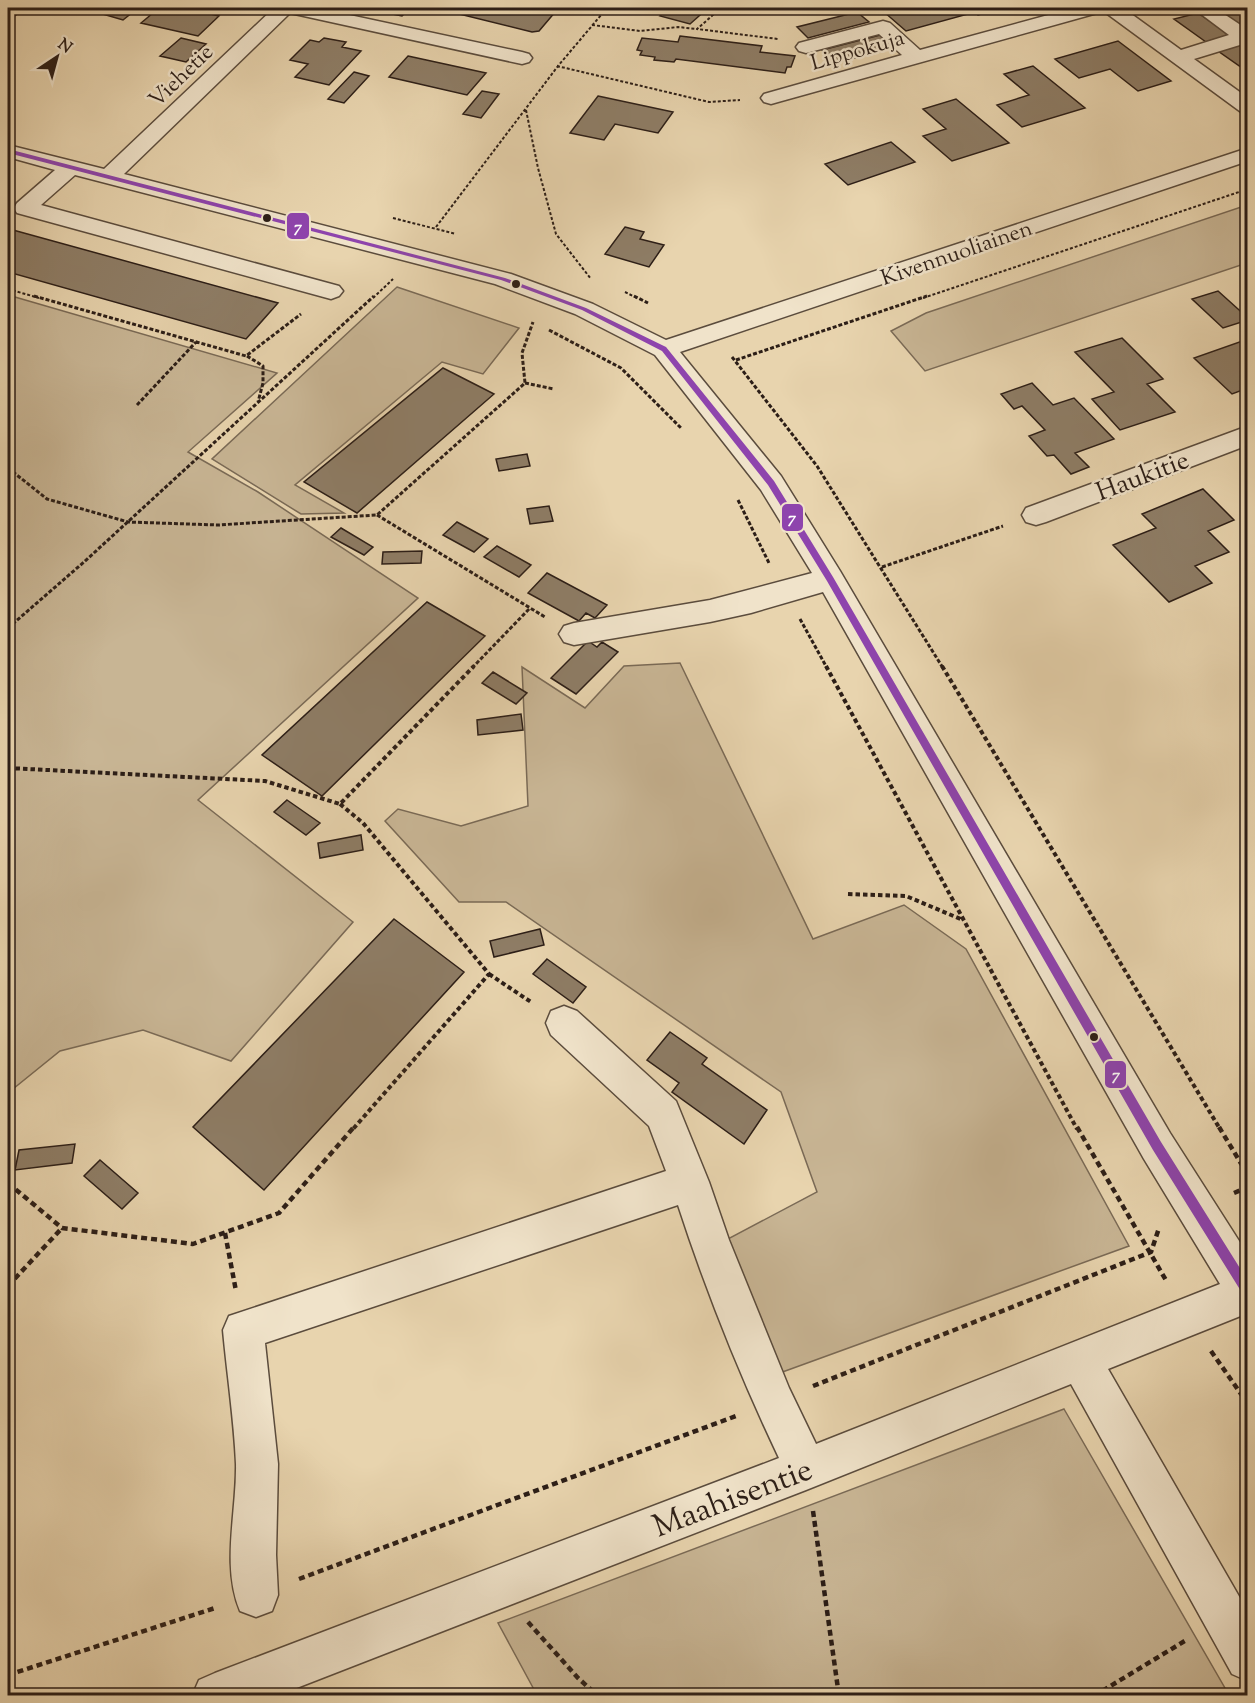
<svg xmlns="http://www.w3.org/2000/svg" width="1255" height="1703" viewBox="0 0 1255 1703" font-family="'Sorts Mill Goudy',serif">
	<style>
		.green { fill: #c8b594; stroke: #7a6a56; stroke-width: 1.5 }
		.building { fill: #8e7d66; stroke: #2c1e17; stroke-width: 1.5 }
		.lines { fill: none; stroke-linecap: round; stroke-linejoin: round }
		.minor-casing { stroke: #5b4c3d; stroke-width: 3 }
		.path-far3 { stroke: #2c1e17; stroke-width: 2; stroke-dasharray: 3 2; stroke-linecap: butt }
		.path-far2 { stroke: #2c1e17; stroke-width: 3; stroke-dasharray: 4 2; stroke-linecap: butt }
		.path-far1 { stroke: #2c1e17; stroke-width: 4; stroke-dasharray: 4.5 3; stroke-linecap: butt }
		.path { stroke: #2c1e17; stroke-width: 4.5; stroke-dasharray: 6 4; stroke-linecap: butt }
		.minor { fill: #f0e3ca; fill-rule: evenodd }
		.bus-1-casing { stroke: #f0e3ca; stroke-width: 5 }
		.bus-1 { fill: #8e44ad; fill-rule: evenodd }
		.bus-dot { fill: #2c1e17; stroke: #f0e3ca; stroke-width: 2 }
		.labels { text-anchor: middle; stroke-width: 5; stroke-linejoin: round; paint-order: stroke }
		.far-street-label { font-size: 22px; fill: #2c1e17; stroke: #f0e3ca }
		.street-label { font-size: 26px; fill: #2c1e17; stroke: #f0e3ca }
		.near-street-label { font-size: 32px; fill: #2c1e17; stroke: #f0e3ca }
		.line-badge { stroke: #f0e3ca; stroke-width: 2 }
		.badge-label { font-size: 16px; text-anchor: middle; font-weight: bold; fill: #fff }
	</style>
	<rect width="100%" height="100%" fill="#e8d4ae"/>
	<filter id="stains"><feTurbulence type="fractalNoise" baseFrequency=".00333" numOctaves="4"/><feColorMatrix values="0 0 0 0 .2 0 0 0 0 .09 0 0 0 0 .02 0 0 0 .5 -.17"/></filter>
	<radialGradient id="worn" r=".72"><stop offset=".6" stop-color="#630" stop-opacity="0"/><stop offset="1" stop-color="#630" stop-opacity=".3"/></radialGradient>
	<path class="green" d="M1247,205V263L925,371L891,331L926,313Z
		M397,287L519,328L483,374L442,362L295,485L344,513L301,514L212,459Z
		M8,295L277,373L188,452L258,492L418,598L198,800L353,922L231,1061L143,1030L60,1051L8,1093Z
		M680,663L813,939L904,905L966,949L1129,1246L777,1374L724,1241L817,1192L781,1092L506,902H459L385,821L398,809L461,826L528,806L522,667L585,708L624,666Z
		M1064,1409L1229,1695H537L498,1623Z"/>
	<path class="building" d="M8,8H25L8,21Z
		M82,8H138L123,20Z
		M159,8L192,10L197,8L214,11L211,14L219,16L198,36L141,23Z
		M362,8H410L402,16Z
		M435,8H539L556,11L539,31L532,32Z
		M669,8H708L690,24L660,16Z
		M901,8H1004L978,15L975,12L906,31L884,12Z
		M1215,8H1248V30Z
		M857,12L869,22L808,38L797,27Z
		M1198,13L1230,35L1206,42L1174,19Z
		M884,34L898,47L835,63L822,50Z
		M680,36L762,46L760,52L795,56L791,67H787L785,73L676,59L674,62L654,60L655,57L640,55L642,51L637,50L642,38L678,42Z
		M181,38L206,44L186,62L160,56Z
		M324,38L346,42L342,47L361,51L329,85L295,77L308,64L290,60L310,40L319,42Z
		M1118,41L1171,81L1138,91L1110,69L1079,78L1055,59Z
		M1242,44L1248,48V72L1218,51Z
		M408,56L486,73L467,95L389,77Z
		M1033,66L1085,108L1022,127L997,105L1029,95L1004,74Z
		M354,72L369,76L344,103L328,99Z
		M482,91L499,94L481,118L463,114Z
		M598,96L673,112L658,133L615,124L604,140L570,133Z
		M956,99L1009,143L952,161L923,136L946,129L923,109Z
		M891,142L915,162L848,185L825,164Z
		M625,227L644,232L640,239L664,245L649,267L605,254Z
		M13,230L278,303L246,339L8,272V235Z
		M1218,291L1248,318V320L1223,328L1192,299Z
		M1122,338L1163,379L1147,384L1175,412L1120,430L1092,399L1114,392L1075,352Z
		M1248,339V388L1232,394L1194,358Z
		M443,368L494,394L357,513L304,482Z
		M1032,383L1053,405L1074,398L1114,439L1075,453L1089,467L1071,474L1054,455L1047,456L1029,436L1045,430L1022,406L1014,409L1001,394Z
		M527,454L530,466L499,471L496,459Z
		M1203,489L1234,520L1208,531L1229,552L1195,566L1212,583L1169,602L1113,545L1156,528L1142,514Z
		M549,506L553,521L530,524L527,509Z
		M457,522L488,539L474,552L443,535Z
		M341,528L373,547L364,555L331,537Z
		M497,546L531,565L519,577L484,557Z
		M422,551L421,563L382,564L383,552Z
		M547,573L607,605L595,618L586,613L579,621L528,593Z
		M427,602L485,636L322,796L262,755Z
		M588,641L597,647L602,642L618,652L576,694L551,678Z
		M493,672L527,693L516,704L482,683Z
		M521,714L523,730L478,735L477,720Z
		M287,800L320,823L306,835L274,812Z
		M361,835L363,850L320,858L318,843Z
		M394,919L464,972L264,1190L193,1127Z
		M540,929L544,945L494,957L490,941Z
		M547,959L586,987L573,1003L533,974Z
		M670,1032L707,1058L702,1064L767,1110L744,1144L672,1092L679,1083L647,1060Z
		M75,1144L72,1163L15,1170L19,1150Z
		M100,1160L138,1193L122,1209L84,1176Z"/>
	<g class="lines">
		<g class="minor-casing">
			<path id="minor" d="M274,8H317L522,52L529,54L532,58L529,62L522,64L290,13L124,174L511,274L593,304L666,340L1248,148V161L680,352L781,476L840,571L1170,1133L1248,1255V1313L1108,1369L1248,1612V1681L1232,1674L1071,1384L806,1490L276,1696H192L199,1680L215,1673L779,1458C740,1376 706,1291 678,1205L265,1343L278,1464L276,1555L278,1595L272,1611L256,1617L240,1611C221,1566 237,1511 236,1464C234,1419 227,1374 223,1330L229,1316L666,1171L649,1126L551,1035L546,1023L551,1011L564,1006L577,1011L676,1101L709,1182L729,1240L789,1388L816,1444L1220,1284L1144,1159L823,592L751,613L710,622L574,645L564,642L559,634L564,626L574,623L710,600L812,573L761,490L655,355L575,314L495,284L75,175L41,205L339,286L343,291L339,296L331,299L17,213L14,208L17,203L55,170L8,157V145L104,169Z
				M1074,8H1123L1181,50L1229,35L1193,8H1215L1248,30V45L1243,44L1194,59L1248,98V114L1241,112L1102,10L1101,12L778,102L771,104L764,102L761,98L764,94L902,55L879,34L806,53L799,51L796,47L799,43L883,21L890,23L920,50Z
				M1248,426V445L1046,522L1036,525L1026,522L1022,515L1026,508Z"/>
		</g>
		<path class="path-far3" d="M593,8L604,10
			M721,8L697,29L778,39
			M592,25L640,31L678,27L697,29
			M557,66L709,102L740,100
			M526,110L538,168L556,234L591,279
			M393,218L456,234
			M436,227L558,66L607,8
			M8,289L39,298
			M625,292L637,298
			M373,298L393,279
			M923,298L1248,189"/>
		<path class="path-far2" d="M34,296L246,356L301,314
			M634,296L648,303
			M549,330L621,368L681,428
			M247,356L263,366V383L258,402
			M732,357L817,466L943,668
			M736,360L927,296
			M525,383L554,389
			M137,405L196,342
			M8,468L47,499L128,522L218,525L377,515L525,383L522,353L533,322
			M738,500L769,563
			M377,515L545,617
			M882,567L1003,526
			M800,619L827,668
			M8,628L84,562L374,296
			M472,668L530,608"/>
		<path class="path-far1" d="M826,666L1077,1129
			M942,666L1220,1129
			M8,768L265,781L340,804L474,666
			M340,804L363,823L489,974L353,1129
			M848,894L906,896L963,920
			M489,974L531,1002"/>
		<path class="path" d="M1077,1127L1167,1282
			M1219,1127L1248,1175
			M8,1183L62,1228L193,1244L279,1213L354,1127
			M1234,1193L1248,1187
			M225,1233L236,1291
			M8,1286L62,1228
			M1211,1351L1248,1404
			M813,1386L1151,1252L1159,1228
			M813,1511L839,1696
			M299,1579L736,1416
			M528,1622L578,1678L598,1696
			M8,1675L215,1608
			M1094,1696L1188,1639"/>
		<use href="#minor" class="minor"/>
		<g class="bus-1-casing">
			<path id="bus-1" d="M8,149L505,278L586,308L666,347L774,481L833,577L1161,1142L1248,1281V1297L1244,1296L1153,1150L827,581L768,485L662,351L582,310L501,280L8,153Z"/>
		</g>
		<use href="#bus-1" class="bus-1"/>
	</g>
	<g class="bus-dot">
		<circle cx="267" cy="218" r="5"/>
		<circle cx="516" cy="284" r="5"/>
		<circle cx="1094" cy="1037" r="5"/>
	</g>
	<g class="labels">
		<g class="far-street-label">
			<text transform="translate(857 49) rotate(-16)" y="8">Lippokuja</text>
			<text transform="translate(180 75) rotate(-44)" y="8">Viehetie</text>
			<text transform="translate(956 252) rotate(-19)" y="8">Kivennuoliainen</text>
		</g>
		<g class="street-label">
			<text transform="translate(1142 475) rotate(-21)" y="9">Haukitie</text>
		</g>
		<g class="near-street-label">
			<text transform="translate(732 1497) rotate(-21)" y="11">Maahisentie</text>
		</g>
	</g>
	<g class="line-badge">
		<rect x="286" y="212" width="24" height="28" rx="6" fill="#8e44ad"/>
		<rect x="781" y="503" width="23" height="29" rx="6" fill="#8e44ad"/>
		<rect x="1104" y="1060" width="23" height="29" rx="6" fill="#8e44ad"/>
	</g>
	<g class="badge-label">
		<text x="298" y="232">7</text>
		<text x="792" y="523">7</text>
		<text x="1116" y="1080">7</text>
	</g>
	<rect width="1255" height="1703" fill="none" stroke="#e8d4ae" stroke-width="30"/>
	<rect x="9" y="9" width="1237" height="1685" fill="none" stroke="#2c1e17" stroke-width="3"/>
	<rect x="15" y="15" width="1225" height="1673" fill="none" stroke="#2c1e17" stroke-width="1.5"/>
	<g transform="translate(57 57) rotate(36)" stroke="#f0e3ca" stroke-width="4.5" paint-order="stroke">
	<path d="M0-4.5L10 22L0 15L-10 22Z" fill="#2c1e17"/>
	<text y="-9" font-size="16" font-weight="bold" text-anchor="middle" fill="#2c1e17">N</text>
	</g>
	<rect width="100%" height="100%" filter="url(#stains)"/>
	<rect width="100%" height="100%" fill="url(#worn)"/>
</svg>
